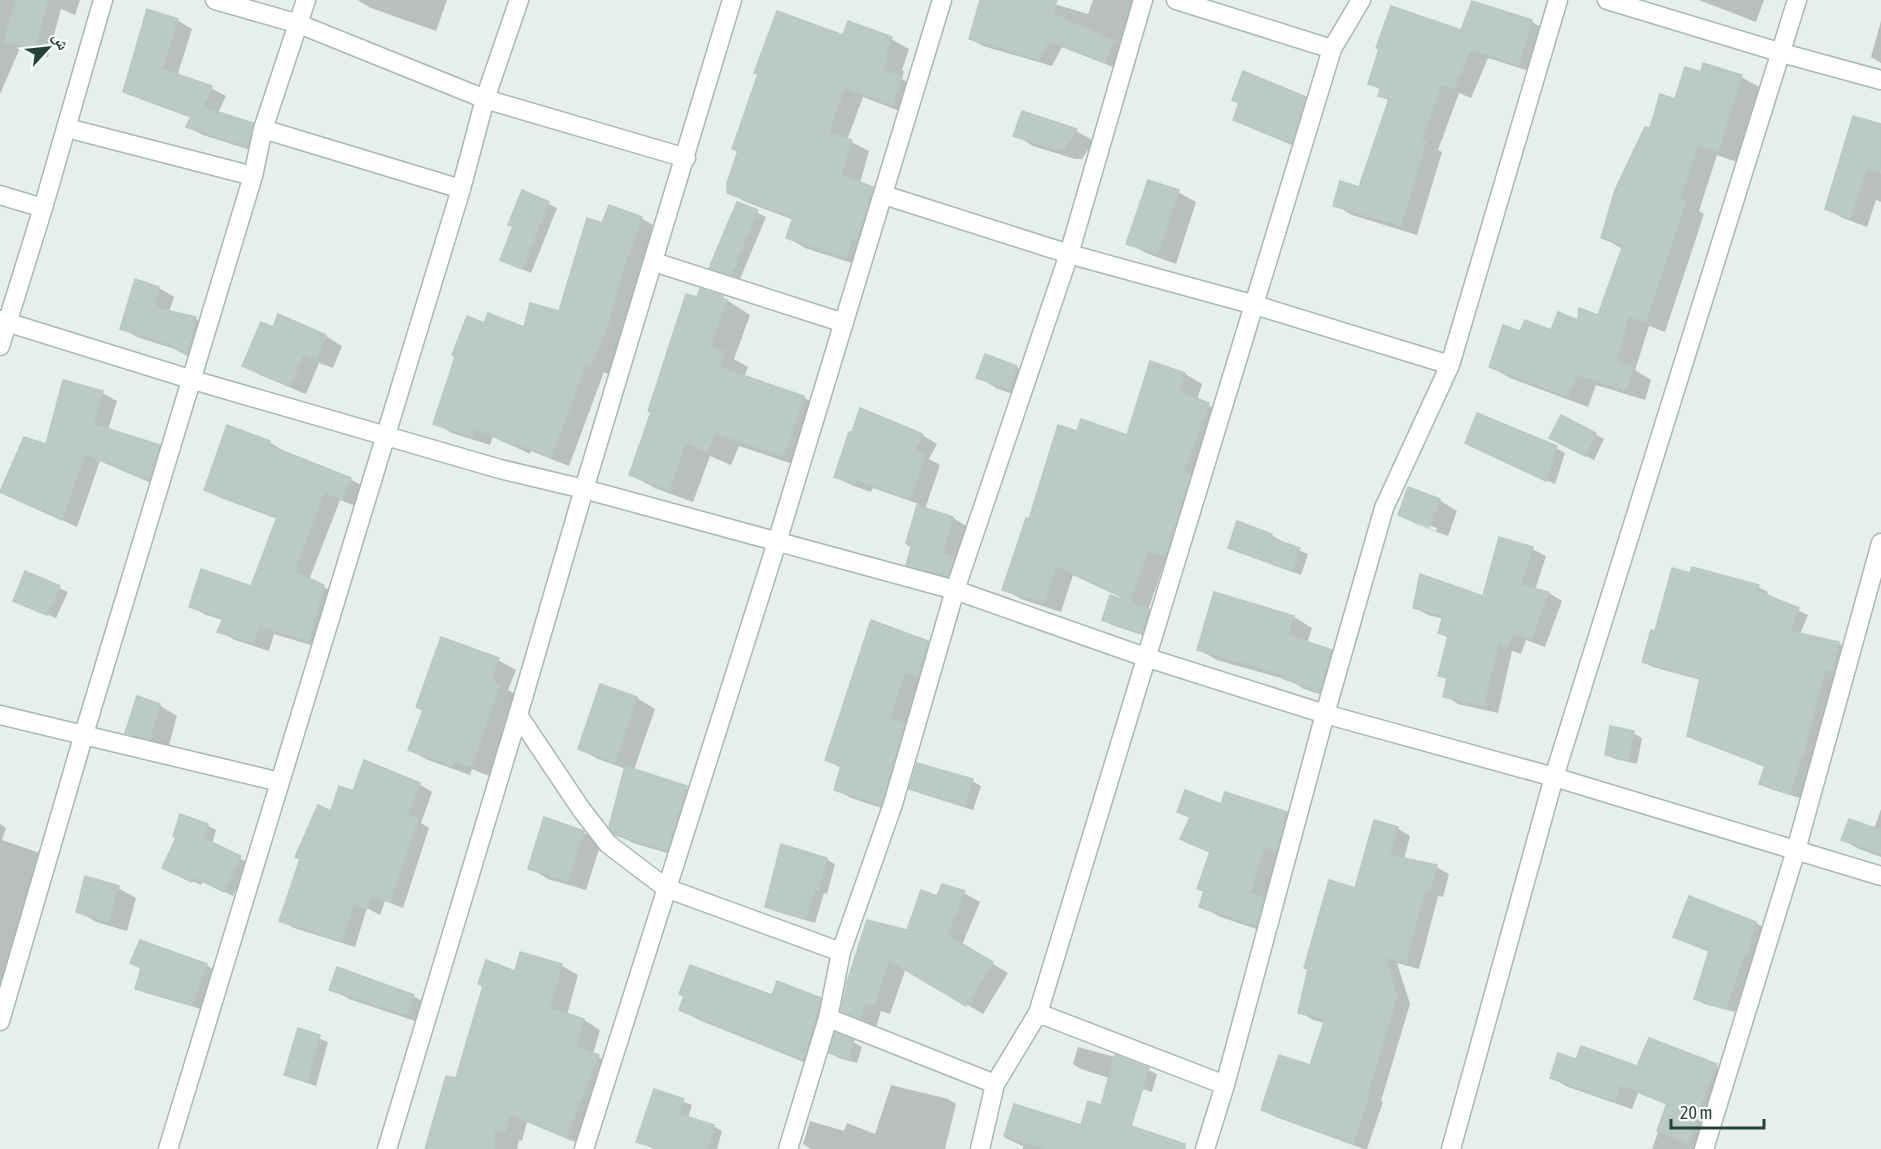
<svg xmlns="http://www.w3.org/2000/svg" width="1881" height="1149" viewBox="0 0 1881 1149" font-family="'Asap Condensed','Noto Naskh Arabic',sans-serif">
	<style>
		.shadow { fill: #0003; fill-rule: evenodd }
		.building { fill: #bbcac4; stroke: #b8c9c2; stroke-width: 1.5 }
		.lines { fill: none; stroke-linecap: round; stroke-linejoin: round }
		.street-casing { stroke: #a8b8b2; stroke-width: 21 }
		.street { stroke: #fff; stroke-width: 18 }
	</style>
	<rect width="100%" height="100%" fill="#e6efeb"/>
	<path class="shadow" d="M0,0H80L75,15L61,9L48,57L20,48L0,94Z
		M357,0H447L436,31L371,8Z
		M983,0H1041L1088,14L1093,0H1142L1118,69L1062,47L1052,66L983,46L970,39Z
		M1699,0H1764L1756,22Z
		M1473,3L1532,22L1548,31L1536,73L1488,58L1471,98L1459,93L1438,150L1442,152L1417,235L1352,215L1335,205L1360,189L1390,101L1380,96L1381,90L1370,84L1462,32Z
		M177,20L192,29L177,76L211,88L226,96L218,113L253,124L268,133L263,154L203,135L188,127L192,118L140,99L125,91Z
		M1881,21V63L1871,57Z
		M849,23L891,39L909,49L902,70L904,71L902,79L920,89L910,115L863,97L847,140L869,151L860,183L891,198L864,267L805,248L787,237L794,220L746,202L728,192L844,37Z
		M1701,74L1741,77L1761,88L1737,162L1717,155L1699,211L1704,214L1665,332L1649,326L1635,370L1651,380L1645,400L1596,385L1588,407L1510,378L1491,367L1521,333L1552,332L1599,317L1623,249L1603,238L1651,130Z
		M1305,98L1323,108L1309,152L1253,129L1235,119Z
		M1022,113L1076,131L1094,141L1082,159H1075L1033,146L1015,135Z
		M1881,126V202L1876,200L1867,227L1843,218L1826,209Z
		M523,192L557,208L531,273L511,264L515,227Z
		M1178,192L1196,202L1176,264L1146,253L1128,243Z
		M738,204L766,217L740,279L711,267Z
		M641,218L658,228L628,326L608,374L604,372L569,466L531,451L530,454L493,436L490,445L452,433L435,423L485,325L525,329L560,313L603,225Z
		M136,281L159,288L174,297L169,312L196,319L211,328L203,362L184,352L137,337L122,328Z
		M722,297L750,315L734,359L748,367L744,377L803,397L827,411L808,469L739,446L731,465L710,456L693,502L655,488L631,475L698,299Z
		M279,316L326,336L342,346L333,368L319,363L306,394L260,375L244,365L274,329Z
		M1151,363L1185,374L1202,384L1197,400L1225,414L1183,565L1166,559L1148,610L1157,615L1151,638L1112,625L1103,620L1132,602L1073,575L1061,612L1021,599L1004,589L1030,521L1078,433L1128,437Z
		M1016,367L1034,378L1027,399L996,388L978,377Z
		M102,393L117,401L108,430L159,447L174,455L163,488L100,461L77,527L2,492Z
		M1562,417L1604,439L1594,460L1560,443Z
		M922,435L937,444L929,459L940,465L925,509L953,518L971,529L961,562L972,568L966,586L926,575L908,564L913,546L908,543L919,504L873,488L871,492L851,485L835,476Z
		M269,442L284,451V452L350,479L366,488L358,507L340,500L309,580L339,595L324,649L274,634L269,651L235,640L219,631L223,620L206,615L191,606L252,587L278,519L221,498L206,490Z
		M1475,447L1556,448L1565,453L1555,484Z
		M1439,500L1457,511L1448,536L1418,525L1400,515ZM1417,521L1437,528L1436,531L1417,524Z
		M1271,535L1280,540L1279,542L1308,554L1301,575L1238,552L1230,547Z
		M1532,549L1546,556L1535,590L1549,593L1562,601L1545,647L1526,640L1521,654L1512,651L1498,713L1458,704L1445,696L1448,680L1440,675L1449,638L1440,633L1444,619L1428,615L1414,607L1484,598Z
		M26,573L68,592L56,618L24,605Z
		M1758,587L1768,592L1766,596L1808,615L1800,634L1838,643L1848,649L1842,676L1835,674L1813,760L1800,798L1770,789L1761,783L1766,767L1689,735L1701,680L1653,667L1643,662L1657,633Z
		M1215,594L1294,617L1312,628L1307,643L1331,651L1349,662L1338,700L1304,689L1291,681L1217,660L1198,649Z
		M872,622L928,643L944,652L921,679L906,725L920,733L897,813L851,798L835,789L841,768L827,760Z
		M498,660L516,670L508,690L517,695L489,776L472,769L470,775L428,760L410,750Z
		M601,686L637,698L655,709L634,770L686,788L702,797L684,858L633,843L616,834L626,769L598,759L580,749Z
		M159,705L177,716L168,749L145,743L127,733Z
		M1633,733L1642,738L1637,764L1615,759L1606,754Z
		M972,781L981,786L973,810L919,793L911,788Z
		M419,784L432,792L421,823L429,828L403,908L385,901L380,915L367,908L355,947L294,928L281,921L331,813L354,793Z
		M1222,806L1286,813L1303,823L1265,932L1218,916L1201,906L1205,892L1199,889L1211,853L1182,838L1191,818L1179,811Z
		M1881,809V857L1859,849L1843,840L1874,829Z
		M0,824L6,828L2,840L37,852L53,861L0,1001Z
		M207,825L216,830L212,844L249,863L233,896L203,881L201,885L173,872Z
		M1397,828L1410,836L1404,859L1436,867L1449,874L1443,897L1438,896L1419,969L1397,963L1410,1004L1381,1101L1383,1102L1367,1149H1364L1276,1117L1262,1109L1311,1067L1325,1023L1313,1020L1300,1012Z
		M583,832L601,843L586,890L548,879L530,868Z
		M826,859L835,864L827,894L824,893L815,923L775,911L767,906Z
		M118,888L136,898L127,931L96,922L78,911Z
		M964,893L980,902L962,945L1008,973L983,1014L906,968L890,1014L881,1011L876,1027L843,1010L938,898Z
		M1756,923L1764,928L1756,959L1753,958L1735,1012L1704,1004L1696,999L1710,952L1674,936Z
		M521,954L562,966L578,975L567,1015L584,1020L600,1030L593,1054L614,1066L582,1145L527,1122L522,1141L519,1140L517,1149H434L457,1080L516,973Z
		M206,965L215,970L201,1009L146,993L137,988Z
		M331,989L413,996L431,1006L424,1024L349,999Z
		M820,999L838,1009L821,1069L699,1020L681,1010Z
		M299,1030L328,1042L316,1086L295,1079L286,1074Z
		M853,1042L862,1047L857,1063L839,1058L831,1053Z
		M1078,1047L1122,1059L1157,1074L1152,1092L1081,1069L1073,1064Z
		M1577,1061L1638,1068L1716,1066L1733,1075L1707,1149H1652L1668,1105L1638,1093L1632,1109L1568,1087L1551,1077Z
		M891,1085L948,1099L956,1104L945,1149H811L803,1144L810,1121L844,1131L847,1123L875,1134Z
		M655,1091L692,1105L688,1118L713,1126L722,1131L717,1149H654L638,1142Z
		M1015,1106L1082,1126L1087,1108L1131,1126L1141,1131L1161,1149H1023V1146L1005,1138Z"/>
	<path class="building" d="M16,0H48L34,50L4,41Z
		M980,0H1057L1052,13L1113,41L1105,63L1049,41L1039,60L969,39Z
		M1472,1L1532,20L1519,65L1471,50L1454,89L1442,84L1421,140L1426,141L1401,226L1333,206L1340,181L1359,187L1389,99L1378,96L1381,88L1368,84L1379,49L1376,48L1391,6L1461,30Z
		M147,9L178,19L162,69L212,86L203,107L253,123L248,147L186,127L191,116L123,92Z
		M777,11L843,35L848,21L892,37L884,59L887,60L883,70L902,77L892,105L845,88L828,133L852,140L841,175L873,187L857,240L852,239L846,258L786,238L793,217L727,193V183L738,151L732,149L758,74L754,73Z
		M1703,63L1742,75L1718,152L1698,145L1680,199L1686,201L1646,322L1629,316L1616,362L1633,367L1626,390L1577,375L1568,397L1489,367L1503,325L1520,331L1525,320L1551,330L1558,312L1578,320L1579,308L1598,315L1623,245L1601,238L1615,190L1645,127L1650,128L1660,94L1675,99L1685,67L1701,72Z
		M1243,71L1306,97L1292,143L1233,120L1239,103L1232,100Z
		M1022,111L1077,129L1064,149H1055L1013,136Z
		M1853,116L1881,124V173L1867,169L1850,218L1825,209Z
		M1148,180L1179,190L1158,254L1126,244Z
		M522,190L549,202L522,269L500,260L513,226L508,225Z
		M737,202L758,210L731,275L709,268Z
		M609,205L642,217L619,282H620L610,314H612L591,366L586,364L551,457L513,443L512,445L475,428L473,437L433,424L455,357L452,355L467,316L484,323L488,313L524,327L530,303L559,311L587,218L602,223Z
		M135,279L159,287L153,307L196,317L187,355L167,344L120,329Z
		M700,289L723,296L722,298L727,300L710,346L725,352L719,367L804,396L784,456L715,433L707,452L686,443L669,490L629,475L651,412L648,411L686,294L697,297Z
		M278,314L326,335L317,360L303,355L290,386L242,366L261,322L273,327Z
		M985,354L1017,366L1009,389L976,378Z
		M1150,361L1185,373L1179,392L1209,403L1184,471L1191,474L1165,556L1148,551L1130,601L1056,566L1044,603L1002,590L1026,518L1029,519L1058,425L1077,431L1081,419L1127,435Z
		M63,380L103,391L93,424L160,445L149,481L85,454L62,520L0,492L24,437L46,444Z
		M860,408L923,434L914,450L925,455L910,499L857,480L855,484L834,477L849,432H852Z
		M1477,413L1557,446L1546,481L1465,443Z
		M1561,415L1596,433L1585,456L1549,438Z
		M227,425L270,441L268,445L351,478L342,500L324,492L294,572L324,585L309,641L259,626L253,643L217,632L223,618L189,607L201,569L251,586L277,517L204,490Z
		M1408,487L1440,499L1429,527L1398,515Z
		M917,505L953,517L943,553L954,557L948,576L906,565L911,547L906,543Z
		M1237,521L1272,534L1271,538L1300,548L1292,571L1228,548Z
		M1499,537L1533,547L1521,585L1549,592L1531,640L1513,633L1507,648L1498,644L1484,706L1443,697L1447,678L1438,676L1448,636L1438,633L1443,616L1413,608L1420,574L1483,596Z
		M1692,567L1759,585L1757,591L1799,608L1790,631L1839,642L1832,671L1825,670L1803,756L1802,755L1790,794L1759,784L1765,766L1687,736L1700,678L1642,662L1651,630L1655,631L1672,568L1690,573Z
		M25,571L60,586L47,615L13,601Z
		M1214,592L1294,616L1288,635L1332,650L1320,691L1284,679L1285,676L1236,660V662L1197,650Z
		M1110,595L1149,609L1142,634L1102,620Z
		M871,620L928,641L918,676L905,671L890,718L905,723L881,805L834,790L841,766L825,760Z
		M441,637L499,658L491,680L500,684L471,767L454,760L452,766L408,750L423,710L416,707Z
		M600,684L637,697L615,763L578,749Z
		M137,696L160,704L150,739L125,733Z
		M1610,726L1634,731L1628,760L1605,755Z
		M364,760L420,783L408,815L418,819L390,902L372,895L367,909L354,903L342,941L279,921L300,859L295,857L318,805L331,811L339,786L353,791Z
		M917,763L973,779L965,806L909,789Z
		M625,766L687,786L667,850L615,835L609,827Z
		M1185,790L1221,804L1225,792L1287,812L1276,851L1264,847L1250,893L1264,898L1257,923H1247L1199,907L1204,891L1197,889L1210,852L1180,839L1190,817L1177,812Z
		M180,814L208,824L203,838L241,856L224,892L194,877L192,882L162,868L176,838L173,836Z
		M544,817L584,831L568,881L528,869Z
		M1849,819L1881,830V854L1841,840Z
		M1374,820L1398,827L1390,855L1437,865L1430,891L1425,890L1406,962L1385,957L1397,996L1368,1093H1370L1353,1144L1261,1110L1279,1055L1310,1065L1325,1019L1298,1013L1308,969L1304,968L1329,880L1355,888Z
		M781,844L827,858L818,891L815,889L806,919L765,907Z
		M85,876L119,886L108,922L76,912Z
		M942,884L965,891L947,935L993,962L966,1006L889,960L874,1006L865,1003L860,1019L841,1011L847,982L867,920L907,930L921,890L937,896Z
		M1689,896L1756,922L1747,955L1744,954L1726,1009L1694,999L1709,951L1673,937Z
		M140,940L207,964L192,1005L135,989L141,968L130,963Z
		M520,952L562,964L550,1008L584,1019L576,1046L599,1055L566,1137L510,1114L505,1133L494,1130V1149H425L446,1076L456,1078L483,986L478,984L486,960L515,971Z
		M690,965L772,995L777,981L821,998L803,1060L679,1010L684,996L679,994Z
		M337,967L414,995L407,1015L329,990Z
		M298,1028L320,1035L307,1082L284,1075Z
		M835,1033L854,1040L848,1059L829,1053Z
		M1649,1038L1717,1064L1696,1116L1699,1117L1688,1144L1657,1131L1667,1103L1621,1085L1615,1101L1550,1078L1558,1053L1576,1059L1581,1046L1637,1066Z
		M1115,1055L1149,1068L1131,1126L1185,1144V1149H1046L1004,1136L1014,1104L1081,1125L1088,1101L1101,1105Z
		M654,1089L684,1099L679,1114L714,1125L707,1149H659L636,1142Z"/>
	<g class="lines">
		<g class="street-casing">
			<path id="street" d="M215,0L299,24L485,99L686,158
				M1176,0L1332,49
				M1607,0L1782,53L1881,80
				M67,128L253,176
				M263,129L461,189
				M0,195L43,208
				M884,195L1069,254L1255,305L1450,365
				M654,262L844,323
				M0,320L193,380L500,469L584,489L955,590L1145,657L1325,714L1554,777L1881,876
				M0,346L43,208L103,0
				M0,715L280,782
				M518,715L581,809L608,844L666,888L841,952
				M1038,1013L1225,1085
				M828,1018L995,1084
				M0,1021L84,734L253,176L263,129L306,0
				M168,1149L461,189L485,99L519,0
				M387,1149L518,715L584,489L732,0
				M584,1149L777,542L942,0
				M788,1149L828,1018L841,952L893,804L955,590L1069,254L1143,0
				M980,1149L995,1084L1038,1013L1332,49L1361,0
				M1205,1149L1225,1085L1325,714L1384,508L1450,365L1558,0
				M1451,1149L1554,777L1797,0
				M1704,1149L1796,850L1881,543"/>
		</g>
		<use href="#street" class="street"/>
	</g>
	<g transform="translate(48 48) rotate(63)" stroke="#f7fbf9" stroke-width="4.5" paint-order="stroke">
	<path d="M0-4.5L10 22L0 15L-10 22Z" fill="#24423a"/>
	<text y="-9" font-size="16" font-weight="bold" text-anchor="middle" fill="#24423a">ش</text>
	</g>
	<path d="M1671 1119v9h93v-9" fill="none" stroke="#24423a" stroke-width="3"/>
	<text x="1680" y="1119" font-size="18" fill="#24423a" stroke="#f7fbf9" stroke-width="4.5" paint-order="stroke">20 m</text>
</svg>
